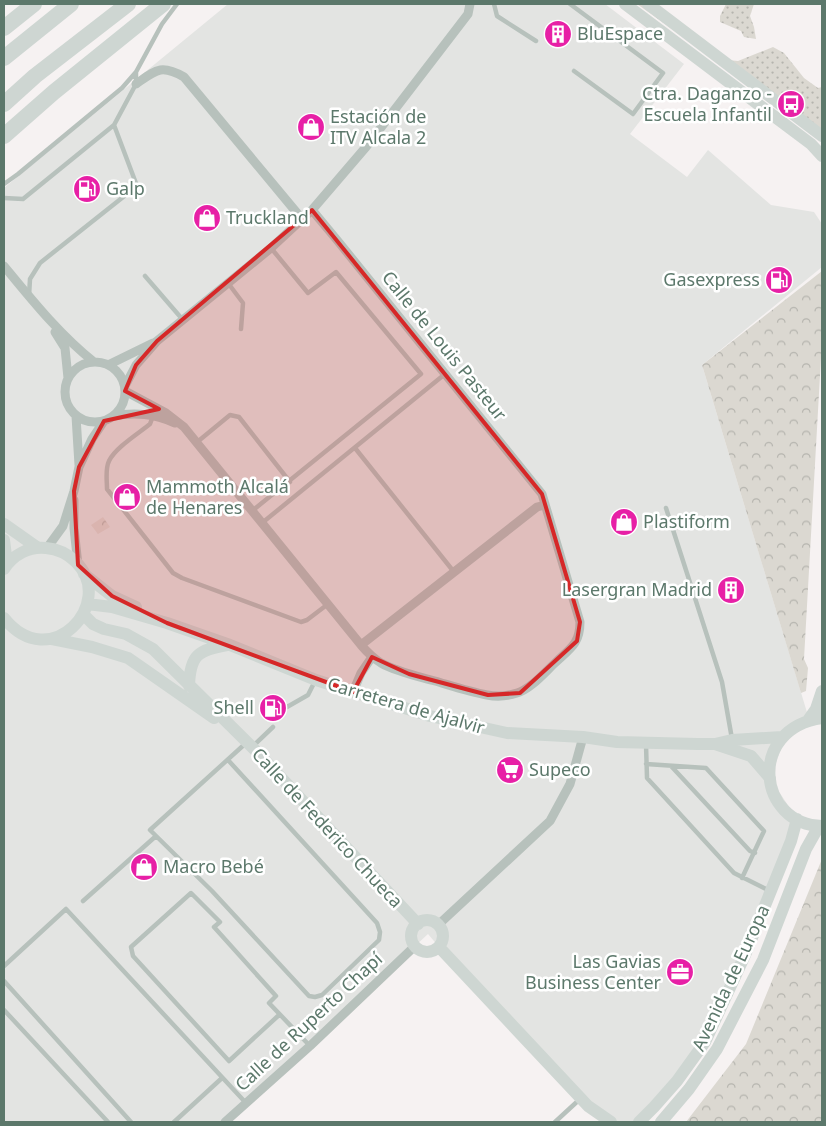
<svg xmlns="http://www.w3.org/2000/svg" width="826" height="1126" viewBox="0 0 826 1126" font-family="'Noto Sans',sans-serif">
	<style>
		.built { fill: #e3e4e2 }
		.grass { fill: url(#grass-dots) }
		.park { fill: url(#park-crowns) }
		.lines { fill: none; stroke-linecap: round; stroke-linejoin: round }
		.lane { stroke: #b7c1bc; stroke-width: 4.5 }
		.street { stroke: #b7c1bc; stroke-width: 9 }
		.secondary { stroke: #ced6d2; stroke-width: 12 }
		.highway { stroke: #ced6d2; stroke-width: 16 }
		.marked { fill: #d62828; fill-opacity: 0.2; stroke: #d62828; stroke-width: 4; stroke-linejoin: round }
		.labels { text-anchor: middle; stroke-width: 5; stroke-linejoin: round; paint-order: stroke }
		.poi-label { font-size: 18px; fill: #5c786b; stroke: #fff; text-anchor: start }
		.street-label { font-size: 18px; fill: #5c786b; stroke: #fff }
	</style>
	<defs>
		<pattern id="grass-dots" width="8" height="8" patternUnits="userSpaceOnUse" patternTransform="scale(1.25)"><rect width="8" height="8" fill="#dbd8d1"/><path d="M2 2h.1M6 6h.1" fill="none" stroke="#b5b4ae" stroke-width="1.8" stroke-linecap="round"/></pattern>
		<pattern id="park-crowns" width="20" height="18" patternUnits="userSpaceOnUse" patternTransform="scale(1.25)"><rect width="20" height="18" fill="#dbd8d1"/><path d="M2 6a3 3 0 1 1 6 0M12 15a3 3 0 1 1 6 0" fill="none" stroke="#b5b4ae"/></pattern>
	</defs>
	<rect width="100%" height="100%" fill="#f6f2f2"/>
	<path class="built" d="M228,4H605L684,64L630,134L687,177L708,150L771,205L814,212L822,224V267L702,365L809,719L788,731L770,778L797,819L705,1042L634,1121L611,1122L450,960L428,934L225,1122H4V188Z"/>
	<path class="grass" d="M637,4H647L728,60L738,61L773,47L784,53L804,78L818,88L822,87V136Z
		M726,4H754L750,16L754,27L756,39L744,37L741,31L720,22V16Z"/>
	<path class="park" d="M822,271V340L804,659L808,668L806,691L801,693L702,365Z
		M103,517L110,527L98,534L91,525Z
		M822,859V1122H686L746,1044Z"/>
	<g class="lines">
		<path class="lane" d="M494,4L497,16L536,41
			M570,4L663,73L633,114L574,71
			M4,184L18,174L122,88L136,72L162,24L177,4
			M4,198L23,199L114,125L136,84V72
			M145,276L183,320
			M228,283L243,303L241,329
			M29,296L30,279L40,263L137,186L114,125
			M153,416L150,424C139,433 115,448 109,461C105,469 107,480 107,489L173,573L182,578L301,622L307,620L328,604
			M196,443L230,415L239,417L290,482
			M355,448L454,572
			M666,508L722,682L732,739
			M252,511L421,374L336,272L308,293L271,248
			M262,523L445,374
			M287,707L308,695L315,681
			M646,744L647,778L734,873L770,891
			M252,747L273,727
			M228,760L377,923L380,932L379,940L322,995L315,997L309,996L212,891L150,830L246,743
			M646,764L706,768L764,831L742,878
			M671,766L750,851L755,853
			M83,901L156,836
			M4,966L66,909L246,1103
			M4,981L131,1122
			M4,1010L108,1122
			M279,1015L229,1061L133,956L131,947L191,893L220,922L214,927L276,996L269,1003L310,1046
			M174,1122L222,1078
			M555,1122L580,1099"/>
		<path class="street" d="M136,84C156,70 161,64 184,77L302,219
			M4,266C32,300 59,334 94,362
			M55,332L65,348L68,378
			M65 392a30 30 0 1 1 60 0a30 30 0 1 1-60 0Z
			M108,365L153,343
			M125,386L136,365L157,341L271,248L312,210L366,147L468,14L470,4
			M125,391L166,413L184,427L361,645C367,652 373,658 381,663C397,672 417,676 435,681C452,686 470,692 487,695C497,697 508,696 517,693C531,689 545,672 556,662C571,648 580,643 580,622L542,494L337,240L312,210
			M76,416L79,465
			M113,416C136,412 154,414 175,423
			M74,500V528L78,565
			M47,548L63,526L74,491L79,467L92,439L104,421
			M361,645L537,507L545,505
			M353,692L361,673L372,657
			M438,925L550,821L570,784L583,737
			M225,1122L310,1046L415,946"/>
		<path class="secondary" d="M625,4L811,144L822,156
			M648,4L822,136
			M4,524L38,548
			M4,540L7,564
			M4,569C13,555 29,546 46,548C58,549 68,554 76,562C117,603 50,676 4,618
			M84,574L112,596L136,607
			M87,604L112,607L167,623L230,645L316,680L430,716L507,733L583,737L617,742L698,744H715L732,740L782,737
			M84,615L93,624L104,629L126,634L153,649L259,754L418,924
			M52,639L92,647L128,658L214,718
			M189,686C190,655 198,650 227,645
			M822,718C746,729 758,825 822,826
			M809,719L816,709L822,691
			M715,744L751,756L770,778
			M411 936a16 16 0 1 1 32 0a16 16 0 1 1-32 0Z
			M439,947L588,1106L611,1122
			M639,1122L654,1107L677,1081L705,1042L745,955L791,841L797,819
			M661,1122L689,1089L717,1049L763,960L806,849L819,826"/>
		<path class="highway" d="M4,28L34,4
			M4,58L71,4
			M4,104L35,76L128,4
			M4,136L54,92L163,4"/>
	</g>
	<path class="marked" d="M312,210L542,494L580,622L577,641L520,693L488,695L409,674L372,657L353,692L167,623L112,596L78,565L74,491L79,467L104,421L159,409L125,391L136,365L157,341Z"/>
	<defs>
		<g id="building-disc" transform="scale(1.4375)"><circle r="9.5" fill="#e720a6" stroke="#fff"/><path d="M-4-6H4V6H1V3H-1V6H-4ZM-2.5-4.3h1.7v1.8h-1.7ZM.8-4.3h1.7v1.8H.8ZM-2.5-1h1.7V.8h-1.7ZM.8-1h1.7V.8H.8Z" fill="#fff"/></g>
		<g id="bus-disc" transform="scale(1.4375)"><circle r="9.5" fill="#e720a6" stroke="#fff"/><path d="M-5-6H5V4H4V6H2V4H-2V6H-4V4H-5ZM-3.5-4V0h7V-4ZM-3.5 1.2v1.5H-2V1.2ZM2 1.2v1.5H3.5V1.2Z" fill="#fff"/></g>
		<g id="shop-disc" transform="scale(1.4375)"><circle r="9.5" fill="#e720a6" stroke="#fff"/><path d="M-5-2.5h2.3a2.7 3.5 0 0 1 5.4 0H5L5.5 6h-11ZM-1.5-2.5h3a1.5 2.3 0 0 0-3 0Z" fill="#fff"/></g>
		<g id="fuel-disc" transform="scale(1.4375)"><circle r="9.5" fill="#e720a6" stroke="#fff"/><path d="M-5.5-6h7V0h2V4h1.3V-2.5L3-4.5l.8-.8L6-3V5H2.5V1h-1V6h-7ZM-4.2-4.7v3.2H.2V-4.7Z" fill="#fff"/></g>
		<g id="supermarket-disc" transform="scale(1.4375)"><circle r="9.5" fill="#e720a6" stroke="#fff"/><path d="M-6-5.5h2.5l.6 2H6L4.5 2H-2.5L-4.4-4H-6ZM-1.5 3.2a1.3 1.3 0 1 0 .1 0ZM3 3.2a1.3 1.3 0 1 0 .1 0Z" fill="#fff"/></g>
		<g id="office-disc" transform="scale(1.4375)"><circle r="9.5" fill="#e720a6" stroke="#fff"/><path d="M-6-3h4V-5.5h4V-3h4V5H-6ZM-1-4.5V-3h2v-1.5ZM-6 0V1H6V0Z" fill="#fff"/></g>
	</defs>
	<g fill-rule="evenodd">
		<use href="#building-disc" x="558" y="34"/>
		<use href="#bus-disc" x="791" y="104"/>
		<use href="#shop-disc" x="311" y="127"/>
		<use href="#fuel-disc" x="87" y="189"/>
		<use href="#shop-disc" x="207" y="218"/>
		<use href="#fuel-disc" x="779" y="280"/>
		<use href="#shop-disc" x="127" y="497"/>
		<use href="#shop-disc" x="624" y="522"/>
		<use href="#building-disc" x="731" y="590"/>
		<use href="#fuel-disc" x="273" y="708"/>
		<use href="#supermarket-disc" x="510" y="770"/>
		<use href="#shop-disc" x="144" y="867"/>
		<use href="#office-disc" x="680" y="972"/>
	</g>
	<g class="labels">
		<g class="poi-label">
			<text x="577" y="40">BluEspace</text>
			<text x="772" y="100" text-anchor="end">Ctra. Daganzo -<tspan x="772" dy="21">Escuela Infantil</tspan></text>
			<text x="330" y="123">Estación de<tspan x="330" dy="21">ITV Alcala 2</tspan></text>
			<text x="106" y="195">Galp</text>
			<text x="226" y="224">Truckland</text>
			<text x="760" y="286" text-anchor="end">Gasexpress</text>
			<text x="146" y="493">Mammoth Alcalá<tspan x="146" dy="21">de Henares</tspan></text>
			<text x="643" y="528">Plastiform</text>
			<text x="712" y="596" text-anchor="end">Lasergran Madrid</text>
			<text x="254" y="714" text-anchor="end">Shell</text>
			<text x="529" y="776">Supeco</text>
			<text x="163" y="873">Macro Bebé</text>
			<text x="661" y="968" text-anchor="end">Las Gavias<tspan x="661" dy="21">Business Center</tspan></text>
		</g>
		<g class="street-label">
			<text transform="translate(444 346) rotate(51)" y="6">Calle de Louis Pasteur</text>
			<text transform="translate(406 706) rotate(16)" y="6">Carretera de Ajalvir</text>
			<text transform="translate(327 828) rotate(47)" y="6">Calle de Federico Chueca</text>
			<text transform="translate(731 978) rotate(-65)" y="6">Avenida de Europa</text>
			<text transform="translate(309 1022) rotate(-43)" y="6">Calle de Ruperto Chapí</text>
		</g>
	</g>
	<rect width="826" height="1126" fill="none" stroke="#5c786b" stroke-width="10"/>
</svg>
